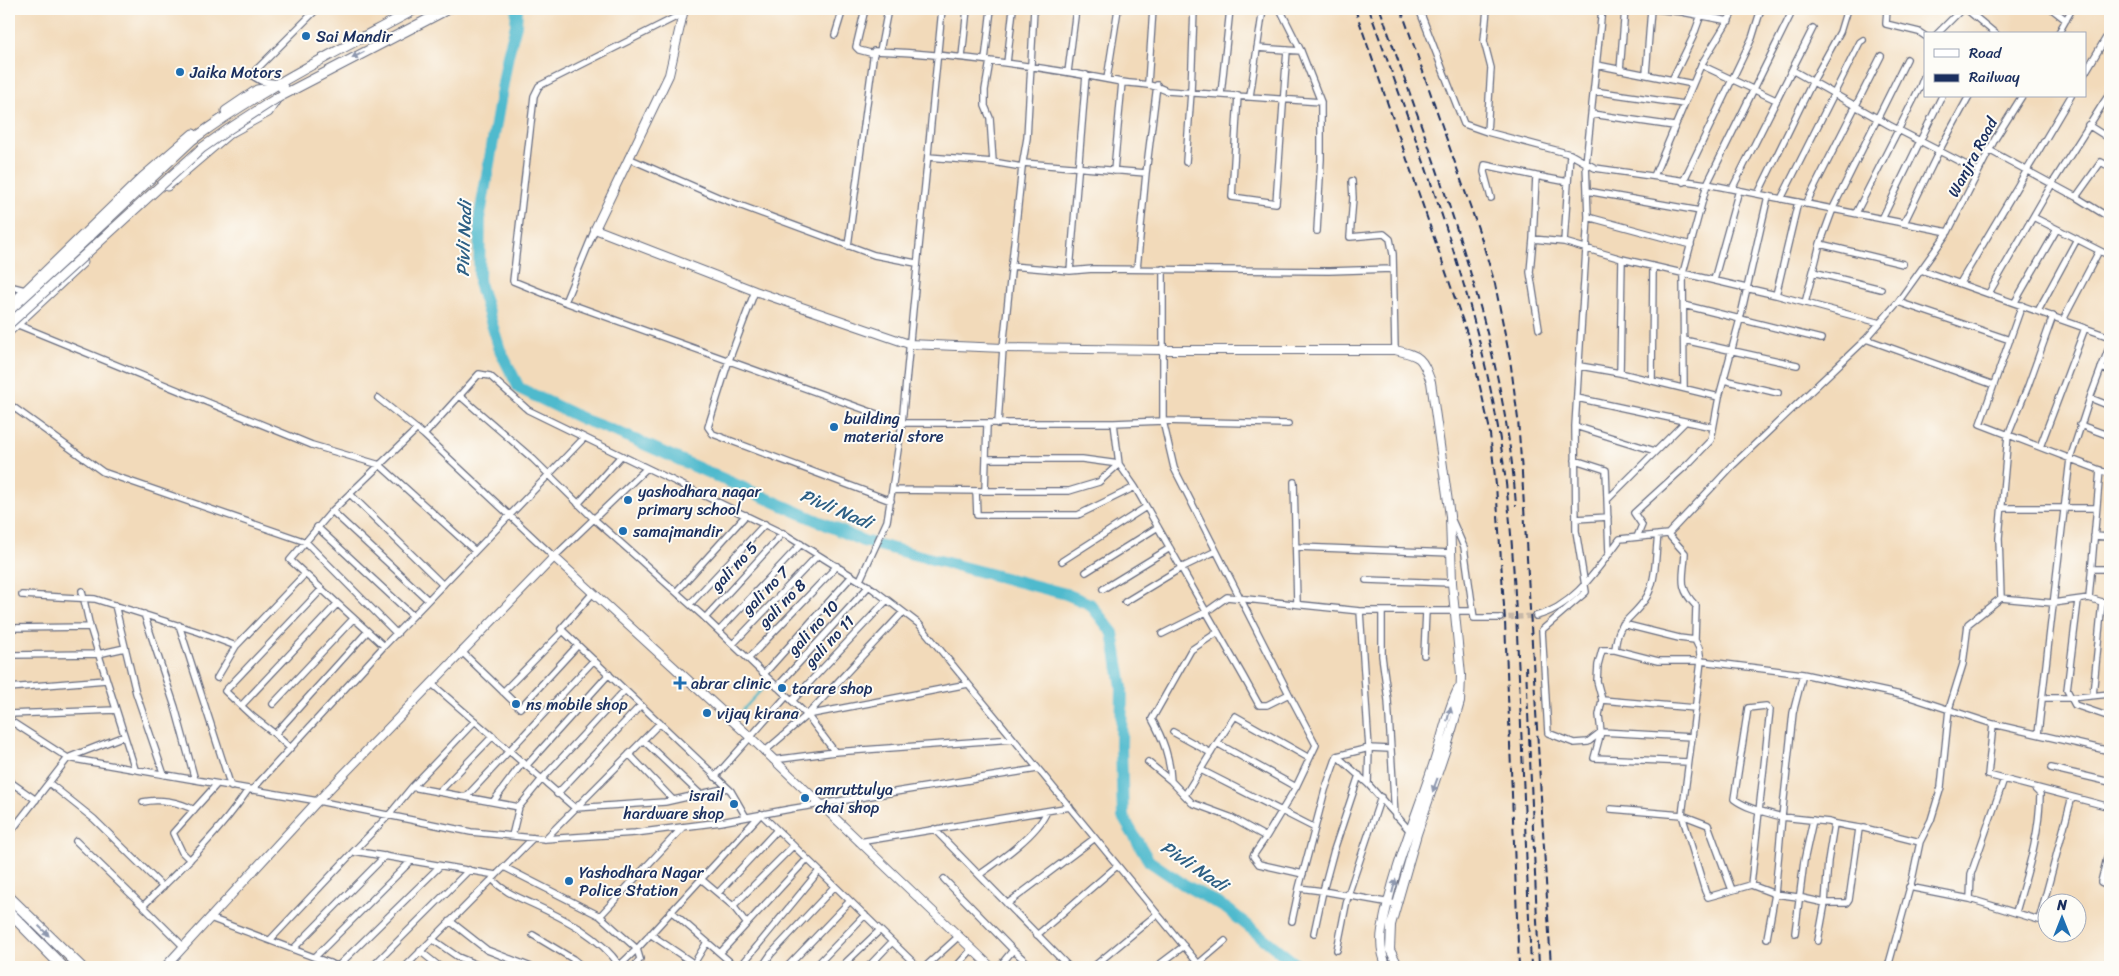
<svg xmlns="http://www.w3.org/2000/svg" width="2119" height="976" viewBox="0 0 2119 976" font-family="Sriracha,sans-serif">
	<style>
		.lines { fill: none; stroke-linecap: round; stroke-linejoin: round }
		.stream { stroke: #50bacd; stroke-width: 2 }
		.river { stroke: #50bacd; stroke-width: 12 }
		.minor-tunnel { stroke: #c7b8a8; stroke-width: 5.5; stroke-dasharray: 5.5 3; stroke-linecap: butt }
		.minor-casing { stroke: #666b7e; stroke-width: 8 }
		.tertiary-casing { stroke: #666b7e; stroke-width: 10 }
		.secondary-casing { stroke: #666b7e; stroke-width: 11 }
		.primary-casing { stroke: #666b7e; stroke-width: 11 }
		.trunk-casing { stroke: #666b7e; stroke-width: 12 }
		.minor { stroke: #fff; stroke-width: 5.5 }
		.tertiary { stroke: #fff; stroke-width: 8 }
		.secondary { stroke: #fff; stroke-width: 9 }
		.primary { stroke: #fff; stroke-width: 9 }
		.trunk { stroke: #fff; stroke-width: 10 }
		.rail { stroke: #1b2f5e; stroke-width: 2; stroke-dasharray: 8 4; stroke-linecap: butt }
		.primary-bridge-casing { stroke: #666b7e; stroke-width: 11; stroke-linecap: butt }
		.primary-bridge { stroke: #fff; stroke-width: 9 }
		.oneway { fill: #8d97ae }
		.poi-dot { fill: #1f6fb2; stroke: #fdfcf7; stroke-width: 2 }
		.labels { text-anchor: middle; stroke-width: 4; stroke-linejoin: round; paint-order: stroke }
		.poi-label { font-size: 16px; fill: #1b2f5e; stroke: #fdfcf7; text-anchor: start }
		.street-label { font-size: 16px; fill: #1b2f5e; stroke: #fdfcf7 }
		.water-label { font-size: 18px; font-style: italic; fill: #2e6085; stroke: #fdfcf7 }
	</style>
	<rect width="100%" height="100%" fill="#fdfcf7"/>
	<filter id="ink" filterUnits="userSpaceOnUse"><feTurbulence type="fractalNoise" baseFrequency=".02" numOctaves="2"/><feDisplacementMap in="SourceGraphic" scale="10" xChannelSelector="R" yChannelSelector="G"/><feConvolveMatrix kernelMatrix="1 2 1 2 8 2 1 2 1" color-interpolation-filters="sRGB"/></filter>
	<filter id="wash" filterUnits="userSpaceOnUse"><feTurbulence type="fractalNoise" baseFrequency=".0096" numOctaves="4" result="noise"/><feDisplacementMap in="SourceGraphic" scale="20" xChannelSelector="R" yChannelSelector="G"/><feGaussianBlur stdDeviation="1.12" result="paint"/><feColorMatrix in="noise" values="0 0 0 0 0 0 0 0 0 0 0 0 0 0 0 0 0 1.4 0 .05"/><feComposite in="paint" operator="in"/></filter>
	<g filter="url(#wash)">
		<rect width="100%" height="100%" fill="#f2daba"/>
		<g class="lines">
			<path class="stream" d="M735,718L769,682"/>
			<path class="river" d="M517,9L516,25L508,55L480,215L479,283L500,350L519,388L585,420L617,432L863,541L1066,594L1090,604L1113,633L1122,687L1121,747L1123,817L1149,861L1183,884L1227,909L1299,967"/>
		</g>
	</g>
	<g filter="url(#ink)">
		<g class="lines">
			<path class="minor-tunnel" d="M1500,618L1536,616"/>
			<g class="minor-casing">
				<path id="minor" d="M865,9L856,47L859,50L874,54
					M942,9L902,423L892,490L985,491L987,424
					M1280,9L1301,51L1321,102
					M1419,9L1464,124L1487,132L1570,154L1595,168L1707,184L1948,232
					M1487,9L1484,41L1491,68L1487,132
					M1602,9L1586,163L1588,217L1575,426L1576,531L1586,592L1542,630L1548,733L1574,743L1588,742L1601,732L1692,737L1701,661L1803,674L1910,697L1993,724L2110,751
					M1654,9L1682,12L1729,21
					M1887,9L1886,24L1919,32L1925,36
					M1966,9L1996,34
					M2052,9L2066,20
					M684,13L539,86L534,96L513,281L565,302L902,423H1114L1163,421L1288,424
					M1937,34L1962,9
					M2058,34L2072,9
					M835,35L843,9
					M1257,48L1301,51
					M880,51L888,9
					M962,57L967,9
					M985,60L991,9
					M1007,63L1013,9
					M1597,65L1693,84
					M1701,65L1776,100
					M1620,70L1625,9
					M1792,70L1889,125L1978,171
					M1068,72L1076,9
					M2085,73L2110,31
					M1646,74L1651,9
					M1107,79L1118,9
					M1672,80L1693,37L1701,15
					M279,83L261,81L251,75L317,9
					M1148,83L1153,9
					M1594,91L1684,104
					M2110,93L2104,102L2110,106
					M1221,94L1230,9
					M1238,95L1232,197L1276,203L1287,50
					M1250,96L1263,9
					M1592,114L1674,126
					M2088,125L2110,139
					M1989,150L2076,197L2110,218
					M1570,154L1564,242L1622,259L1776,295L1880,323
					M928,157L993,162L990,118L985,106V90L990,61
					M628,158L720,198L874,255L916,263
					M993,162L1022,167L1027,138L1034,9
					M1186,162L1191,92L1194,9
					M1023,163L1146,173L1157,85
					M1114,171L1122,82
					M1654,176L1701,65L1735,9
					M1352,181L1353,198L1350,237L1384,234L1390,239L1393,254L1395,350
					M1683,182L1752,38L1761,9
					M1732,189L1813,28
					M1587,191L1700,211
					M1758,194L1813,81L1840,32L1847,9
					M2076,197L2101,162L2110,167
					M1491,198L1484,172L1485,165L1536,176
					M1781,199L1860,42L1863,40
					M1806,204L1881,56
					M1856,213L1920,87L1925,74
					M1588,217L1691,245
					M1882,219L1942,96
					M1904,223L1939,151L1969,96
					M2057,229L2108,255
					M1533,239L1530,272L1539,329
					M1564,242L1533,239L1536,176L1568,182
					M1820,244L1903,264
					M848,246L874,51C955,54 1036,66 1116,81C1134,85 1150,82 1167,91L1321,102V159L1317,231
					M1011,266L1070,271L1093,269L1329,271L1392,269
					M1137,269L1146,173
					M1163,269V421L1174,468L1289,694
					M1921,270L2110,337
					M1070,271L1086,75
					M1813,272L1881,289
					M1714,280L1739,190
					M1960,283L2071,96
					M9,286L25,290
					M755,291L729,360L708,427L713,434L891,501
					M1989,293L2052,184L2104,102
					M1776,295L1798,202
					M565,302L595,229
					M1898,302L2010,340
					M2015,302L2057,229L2033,217
					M1805,303L1820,244L1834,206L1907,59
					M1684,305L1821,339
					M2022,305L1980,424L2110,474
					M2038,311L2077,239
					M9,318L16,324L312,445L380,465L475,551
					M2063,320L2099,251
					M1866,339L1994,385
					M1684,340L1797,365
					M1580,366L1620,373L1719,397
					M2101,368L2110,371
					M1620,373L1622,259
					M1724,380L1778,393
					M1652,381L1653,267
					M1684,388L1683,273L1707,184L1790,16
					M459,395L533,459L594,519L703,616L807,715L835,752L773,760
					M378,398L424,435L554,557L647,468L786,535L873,589L919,624L1201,967
					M1577,398L1712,427
					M2090,398L2110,406
					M9,404L103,472L306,542L397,634
					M1114,423L1119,464L1135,487
					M998,424L1003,348L1022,167
					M2080,425L2110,436
					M1575,426L1655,451
					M424,435L479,374L490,376L528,410L647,468
					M2040,447L2085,328
					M986,459H1082L1119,464
					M1575,460L1606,470L1609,554
					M1294,482L1297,603
					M976,491L977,515H1078L1135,487L1243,676L1259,705H1267L1289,694L1316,745L1296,787L1266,837L1230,817L1192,803L1171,781C1170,757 1163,739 1152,719L1191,650L1218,632
					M985,491H1069L1099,482L1119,464
					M350,494L443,585
					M1608,499L1685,422
					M578,504L621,456
					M2003,508H2096
					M332,511L428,600
					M1576,519L1608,517
					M1452,520L1464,547L1474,618H1500
					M317,527L413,616
					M1658,535C1655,555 1657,584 1644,601C1629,622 1618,620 1615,650L1658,661H1701L1699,648L1695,640L1696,606C1677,586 1684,578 1685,553L1668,534
					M2094,536L2110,537
					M1637,537L1642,525L1634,513L1689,463L1711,440L1719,397L1740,319L1768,196
					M1297,547L1452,553
					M1062,561L1146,507
					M2092,569H2110
					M1086,572L1158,527
					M860,580L887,521L892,490
					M1366,580L1452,583
					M1103,589L1170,548
					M82,591L90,627L135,769
					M676,592L746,515
					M593,593L561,629L731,791L746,817
					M22,595L95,599L199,632L236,646
					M2001,598L1999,538L2008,435L2028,386L2053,316
					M2089,598L2100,470
					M2078,601L2067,690L2075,705L2110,717
					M1125,602L1181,568L1216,551
					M690,604L765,524
					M115,605L136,693L164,775
					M1360,611L1369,748L1368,784
					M1382,611V656L1388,700L1395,816
					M144,614L175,707L195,780
					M1536,616C1574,607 1598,568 1620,539L1668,534L1732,466L1866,339L1898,302L1948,232L1995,139L2022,96
					M705,618L783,533
					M1623,624L1679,638L1695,640
					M179,625L231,787
					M9,628L90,627
					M719,631L801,544
					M1162,634L1206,612L1227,597L1360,611H1471
					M733,644L818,555
					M384,646L290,560L332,511L417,429
					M1615,650H1602L1598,665L1597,681L1602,700L1599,715L1601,732L1594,758L1688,762
					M461,651L520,708L578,645
					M9,655L98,654L125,648
					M1424,655L1426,611
					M748,659L837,566
					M764,674L852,576
					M1803,674L1793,713L1782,817L1829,822C1832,823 1860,829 1864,828L1920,842
					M217,678L236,646L305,574
					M431,683L575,808L665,802L727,788
					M777,687L869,586
					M9,688L106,680
					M503,692L563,631
					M2093,695L2102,602
					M2042,698H2070L2110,694
					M1602,700L1695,708
					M792,701L887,600
					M273,704L353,619
					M241,706L337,604
					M9,714L116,710
					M807,715L968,684
					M9,720L68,758L9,834
					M1993,724L1988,775L2110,807
					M1173,732L1211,753
					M275,734L253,717L225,691L321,590
					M2038,734L2070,459L2090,398L2110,345
					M1692,737L1682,815L1705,891L1708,897L1751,885L1775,894L1767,938
					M643,740L700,794
					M290,748L275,734L367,632
					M764,752L807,715L903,612
					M835,752L1013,739
					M629,754L673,800
					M1337,756L1325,790L1299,888L1323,891L1334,850L1359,775
					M1337,756L1368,784L1410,831
					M1337,756L1369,748L1390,749
					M70,757L124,736
					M68,758L318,801L471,832L545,839L635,833L721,822L790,809L1037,769
					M1148,762L1171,781
					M527,765L609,674
					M2051,768L2110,782
					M1201,770L1315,828
					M715,777L786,697
					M9,781L36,800
					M49,783L94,819L163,887
					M412,787L475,721
					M1296,787L1217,743L1235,716L1309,758
					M252,790L384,646L584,438
					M439,792L493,736
					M557,794L641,705
					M1185,795L1217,743
					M466,797L594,660
					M143,802C159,798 180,802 194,810
					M493,802L523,762
					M519,807L542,779L625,690
					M1611,809L1682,815L1708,825L1732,890
					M1834,824L1828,861L1825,903H1847L1849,900L1859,829
					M934,829L1069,967
					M1266,837L1253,856L1259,864L1303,874
					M545,839L660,723
					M76,841L143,906
					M859,842L1070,807
					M2110,846L2101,882L2110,886
					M190,860L182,852L173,833L217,784
					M504,867L600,916
					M496,875L354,851L389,815L412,787L519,807L512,836
					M979,875C999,861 1039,833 1047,811
					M492,879C505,893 518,897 535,905C567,920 599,936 620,966
					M701,879L733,906
					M944,879L1013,950
					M1751,885L1770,710L1766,706L1748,708L1734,799C1747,809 1765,812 1782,817L1775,894L1798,897L1825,903L1818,941
					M1909,887L1970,899L2039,920L2072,797
					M718,893L777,830
					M1970,899L1971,874L2004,779
					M1007,904L1095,838
					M671,911L736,967
					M2016,912C2027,873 2040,835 2040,794L2034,788
					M210,918L340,967
					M450,921L487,950L531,967
					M1292,921L1299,888
					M747,924L733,906L793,846
					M1314,933L1323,891L1396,904
					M1795,933L1804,861L1813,820
					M650,934L690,961L693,965L692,967
					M533,935L573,959L583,967
					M1037,935L1117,866
					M432,939L458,957L482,967
					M270,940L354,851
					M183,946L143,906C181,869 219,833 248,790
					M293,949L385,856
					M1337,950L1348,895L1381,797
					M420,951L440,967
					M720,953L807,859
					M315,957L411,861
					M1198,964L1225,941
					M693,965L707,942
					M338,966L440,866
					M372,967L469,870
					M405,967L533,838
					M618,967L637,949L761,814L918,967
					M634,967L640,959L637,949L600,916L683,827
					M740,967L819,871
					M762,967L771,954L835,886
					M787,967L850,901
					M815,967L865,915
					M841,967L880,930
					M868,967L892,942
					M925,967L959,936
					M956,967L972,949
					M999,967L1013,950L1032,967
					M1093,967L1157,914
					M1156,967L1184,946
					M1888,967L1912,880L1920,842L1931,820L1941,787L1949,709L1963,664L1968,624L2001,598L2053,603L2089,598L2102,602L2110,601"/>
			</g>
			<g class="tertiary-casing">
				<path id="tertiary" d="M684,9L669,75L595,229L755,291L909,344L1003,348L1162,350H1395C1421,356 1422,357 1431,382L1450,516L1452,583L1461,675L1460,702L1449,740L1417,834L1391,925L1390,950L1399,967
					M165,967L313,806L554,557L749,736L991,967
					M1387,967C1382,956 1380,942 1382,930C1392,873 1415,819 1433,765C1442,740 1446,712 1458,689"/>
			</g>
			<g class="secondary-casing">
				<path id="secondary" d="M226,111L257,90L271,88
					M167,186L228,134L268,112L277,98
					M9,307L142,178L193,134
					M9,331L83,262"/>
			</g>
			<g class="primary-casing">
				<path id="primary" d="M277,98L448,9
					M9,312L192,140C262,88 340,50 416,9"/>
			</g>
			<g class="trunk-casing">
				<path id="trunk" d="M279,83L286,92
					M9,897L81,967
					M9,912L63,967"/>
			</g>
			<use href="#minor" class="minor"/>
			<use href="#tertiary" class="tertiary"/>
			<use href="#secondary" class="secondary"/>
			<use href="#primary" class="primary"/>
			<use href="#trunk" class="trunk"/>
			<path class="rail" d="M1355,9L1469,339L1489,426L1496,485L1505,621L1519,967
				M1369,9C1417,145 1471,280 1497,422C1512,506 1515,592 1519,677C1523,774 1527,871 1531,967
				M1380,9C1436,171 1504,333 1516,506
				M1401,9L1481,237L1495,284L1510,359L1518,419L1522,473L1551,967
				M1526,666L1539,967"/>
			<g class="primary-bridge-casing">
				<path id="primary-bridge" d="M9,324L202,148L229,129L277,98"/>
			</g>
			<use href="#primary-bridge" class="primary-bridge"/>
		</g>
		<defs><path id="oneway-solid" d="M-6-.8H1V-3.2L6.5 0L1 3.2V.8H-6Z" transform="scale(1.25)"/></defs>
		<g class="oneway">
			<use href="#oneway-solid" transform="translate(358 55) rotate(153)"/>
			<use href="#oneway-solid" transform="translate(1449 714) rotate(-75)"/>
			<use href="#oneway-solid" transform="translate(1435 785) rotate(110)"/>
			<use href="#oneway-solid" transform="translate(1394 886) rotate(-75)"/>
			<use href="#oneway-solid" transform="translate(44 931) rotate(44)"/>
		</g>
	</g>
	<g class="poi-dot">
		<circle cx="306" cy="36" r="5"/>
		<circle cx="180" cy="72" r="5"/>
		<circle cx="834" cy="427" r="5"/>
		<circle cx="628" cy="500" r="5"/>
		<circle cx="623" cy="531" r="5"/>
		<path d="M677.5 675.5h5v5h5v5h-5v5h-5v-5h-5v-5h5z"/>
		<circle cx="782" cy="688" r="5"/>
		<circle cx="516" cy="704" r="5"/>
		<circle cx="707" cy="713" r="5"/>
		<circle cx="805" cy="798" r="5"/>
		<circle cx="734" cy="804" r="5"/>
		<circle cx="569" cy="881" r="5"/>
	</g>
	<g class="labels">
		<g class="poi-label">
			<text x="316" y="42">Sai Mandir</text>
			<text x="190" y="78">Jaika Motors</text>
			<text x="844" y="424">building<tspan x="844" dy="18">material store</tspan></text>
			<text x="638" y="497">yashodhara nagar<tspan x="638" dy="18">primary school</tspan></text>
			<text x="633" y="537">samajmandir</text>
			<text x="691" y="689">abrar clinic</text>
			<text x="792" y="694">tarare shop</text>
			<text x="526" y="710">ns mobile shop</text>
			<text x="717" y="719">vijay kirana</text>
			<text x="815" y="795">amruttulya<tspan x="815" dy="18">chai shop</tspan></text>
			<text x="724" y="801" text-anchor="end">israil<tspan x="724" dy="18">hardware shop</tspan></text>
			<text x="579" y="878">Yashodhara Nagar<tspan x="579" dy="18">Police Station</tspan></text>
		</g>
		<g class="street-label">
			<text transform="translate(1972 157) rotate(-62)" y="6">Wanjra Road</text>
			<text transform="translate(734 566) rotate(-47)" y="6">gali no 5</text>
			<text transform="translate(765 590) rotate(-46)" y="6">gali no 7</text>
			<text transform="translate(782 603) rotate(-46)" y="6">gali no 8</text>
			<text transform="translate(813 627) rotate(-48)" y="6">gali no 10</text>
			<text transform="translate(829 641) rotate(-47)" y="6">gali no 11</text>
		</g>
		<g class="water-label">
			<text transform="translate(464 239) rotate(-88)" y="6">Pivli Nadi</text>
			<text transform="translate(836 509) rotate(23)" y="6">Pivli Nadi</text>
			<text transform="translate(1194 866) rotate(34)" y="6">Pivli Nadi</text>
		</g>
	</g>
	<rect width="2119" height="976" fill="none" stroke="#fdfcf7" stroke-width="30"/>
	<rect x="1924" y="32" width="162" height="65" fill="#fdfcf7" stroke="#a3aaba"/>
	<rect x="1934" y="49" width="25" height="8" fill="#ffffff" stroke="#a3aaba"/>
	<text x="1969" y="58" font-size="15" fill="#1b2f5e">Road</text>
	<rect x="1934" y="74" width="25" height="8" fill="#1b2f5e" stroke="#a3aaba"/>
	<text x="1969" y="82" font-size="15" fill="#1b2f5e">Railway</text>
	<g transform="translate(2062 918)"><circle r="24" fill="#fdfcf7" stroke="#a3aaba"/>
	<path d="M0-4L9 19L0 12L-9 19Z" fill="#1f6fb2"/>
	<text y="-8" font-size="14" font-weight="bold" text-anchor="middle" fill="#1b2f5e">N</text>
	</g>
</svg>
